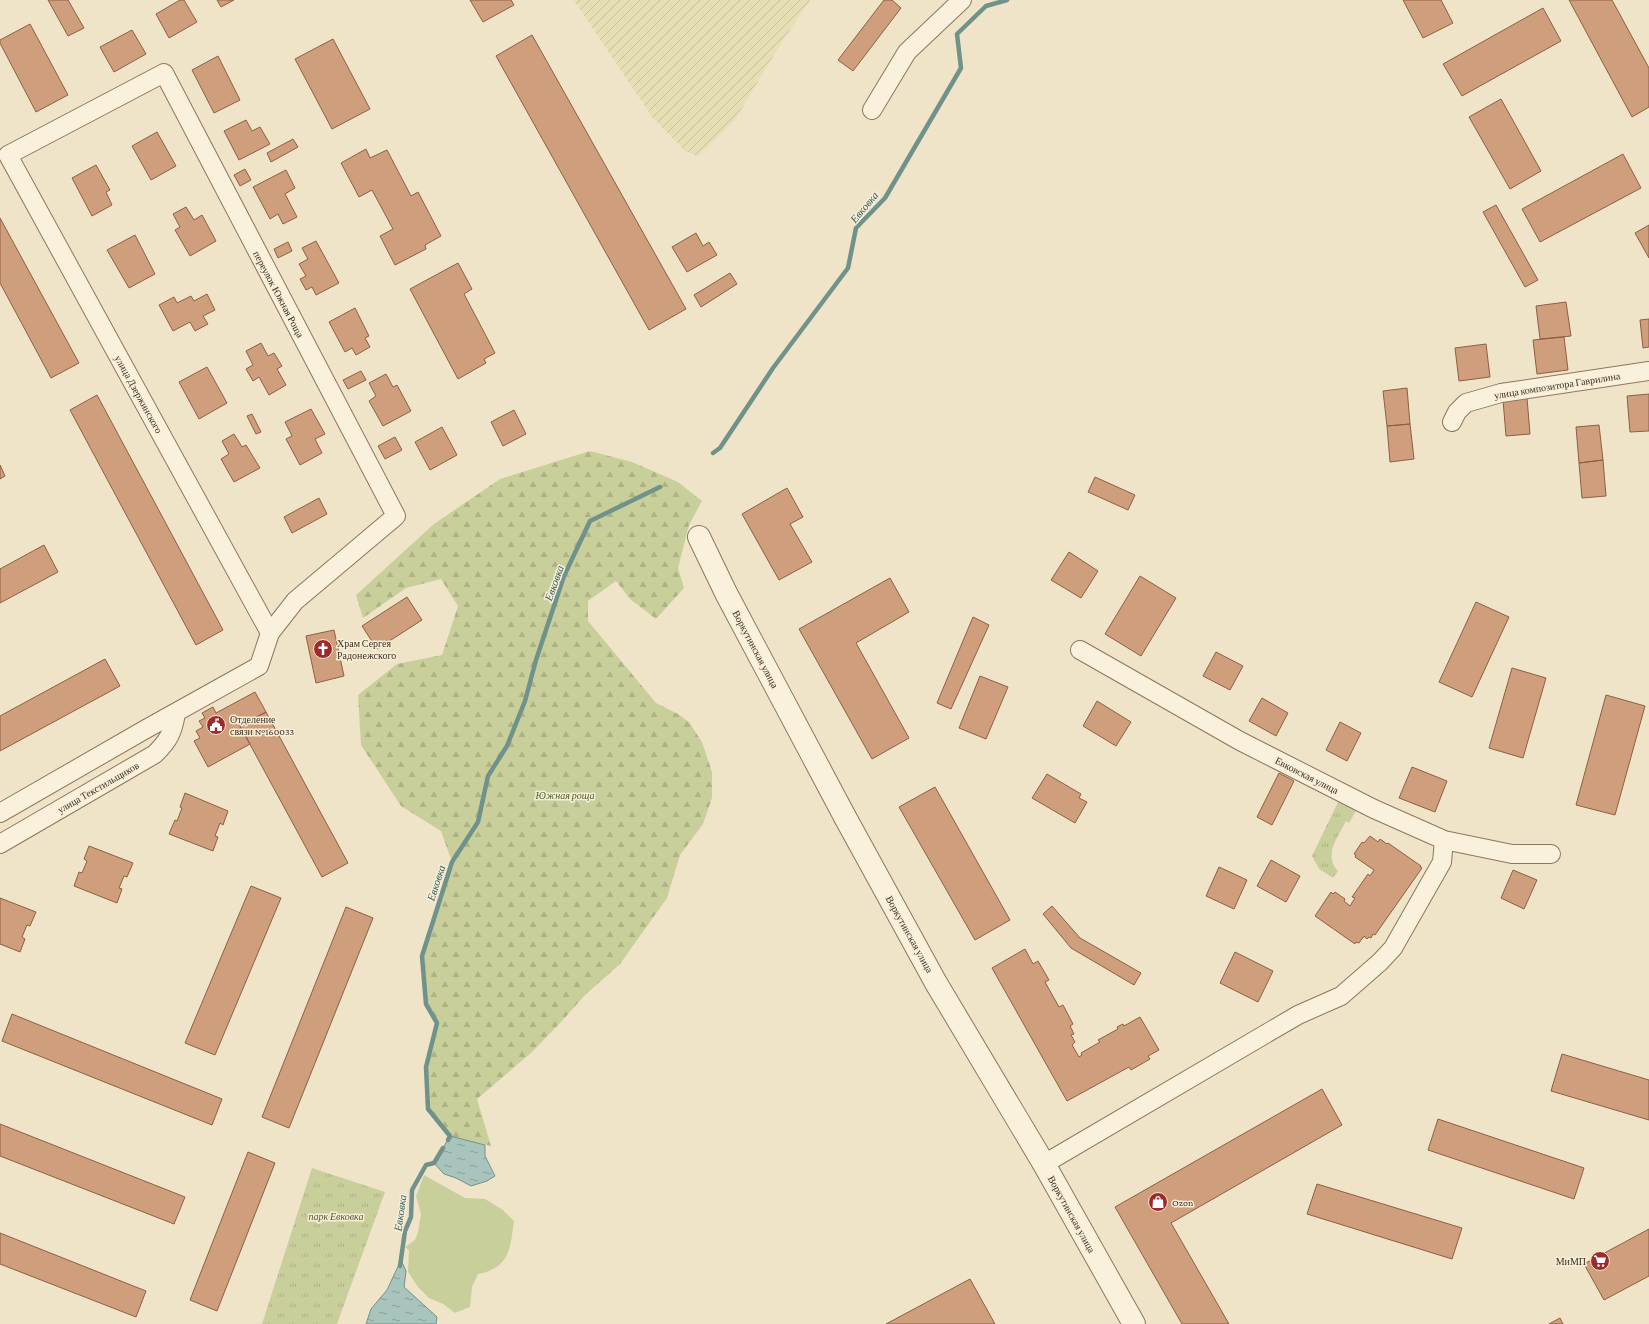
<svg xmlns="http://www.w3.org/2000/svg" width="1649" height="1324" viewBox="0 0 1649 1324" font-family="'Crimson Pro',serif">
	<style>
		.farmland { fill: url(#farmland-furrows) }
		.green { fill: #c9cf9b }
		.forest { fill: url(#forest-firs) }
		.park { fill: url(#park-tufts) }
		.water { fill: url(#water-ripples); stroke: #6f938a }
		.lines { fill: none; stroke-linecap: round; stroke-linejoin: round }
		.stream { stroke: #6f938a; stroke-width: 4.5 }
		.building { fill: #cf9f7d; stroke: #8d5f41 }
		.minor-casing { stroke: #8d765c; stroke-width: 20 }
		.tertiary-casing { stroke: #8d765c; stroke-width: 24 }
		.minor { stroke: #faf1dc; stroke-width: 18 }
		.tertiary { stroke: #faf1dc; stroke-width: 22 }
		.labels { text-anchor: middle; stroke-width: 3; stroke-linejoin: round; paint-order: stroke }
		.street-label { font-size: 10px; fill: #3d2e20; stroke: #f7eed8 }
		.poi-label { font-size: 10px; fill: #3d2e20; stroke: #f7eed8; text-anchor: start }
		.park-label { font-size: 10px; font-style: italic; fill: #4d5a26; stroke: #f7eed8 }
		.water-label { font-size: 11px; font-style: italic; fill: #2f5d5a; stroke: #f7eed8 }
	</style>
	<defs>
		<pattern id="farmland-furrows" width="10" height="10" patternUnits="userSpaceOnUse"><rect width="10" height="10" fill="#e6deb5"/><path d="M-1 1l2-2M0 10L10 0M9 11l2-2" fill="none" stroke="#c6bf9b"/></pattern>
		<pattern id="forest-firs" width="22" height="20" patternUnits="userSpaceOnUse"><rect width="22" height="20" fill="#c9cf9b"/><path d="M5 1l3.5 6h-7zM16 11l3.5 6h-7z" fill="#aeb285"/></pattern>
		<pattern id="park-tufts" width="24" height="20" patternUnits="userSpaceOnUse"><rect width="24" height="20" fill="#c9cf9b"/><path d="M3 7l-1-3M5 7V3M7 7l1-3M15 17l-1-3M17 17v-4M19 17l1-3" fill="none" stroke="#aeb285"/></pattern>
		<pattern id="water-ripples" width="26" height="14" patternUnits="userSpaceOnUse"><rect width="26" height="14" fill="#a9c4bc"/><path d="M2 4q2-2 4 0t4 0M15 11q2-2 4 0t4 0" fill="none" stroke="#8ba098"/></pattern>
	</defs>
	<rect width="100%" height="100%" fill="#f0e4c8"/>
	<path class="farmland" d="M574,0H810L780,45L735,120L698,156L685,151L653,118Z"/>
	<path class="green" d="M424,1175L465,1198L485,1199L503,1210L514,1221C510,1249 510,1268 478,1274L472,1287L470,1307L455,1313L443,1304L429,1298L418,1287L408,1272L409,1250L405,1247L415,1240L418,1232L421,1214L416,1196Z"/>
	<path class="forest" d="M590,451L632,462L678,482L702,501L689,525L678,568L684,588L656,619L630,599L616,581L588,601V621L656,703L678,714L689,722L702,742L712,772V798L703,824L680,855L667,898L620,964L585,995L561,1022L531,1053L477,1099L491,1146L450,1136L428,1109L426,1067L437,1023L426,1004L422,956L452,862L441,831L401,806L361,745L358,695L397,664L442,655L458,606L441,579L406,588L363,618L356,595L434,524L500,479Z"/>
	<path class="park" d="M1338,802L1356,811L1349,823L1346,821C1338,837 1323,855 1338,871L1333,878L1319,869L1312,856Z
		M312,1168L385,1192L337,1324H262Z"/>
	<path class="water" d="M450,1136L485,1145V1156L495,1176L487,1181L471,1186L456,1178L444,1174L434,1163Z
		M401,1260L406,1271L404,1287L437,1317L436,1324H366L371,1309L387,1290Z"/>
	<g class="lines">
		<path class="stream" d="M713,453L720,448L773,368L848,268L856,228L885,198L961,68L957,34L986,6L1007,0
			M448,1140L450,1136L428,1109L426,1067L437,1023L426,1004L422,956L452,862L478,822L488,776L507,746L525,701L536,660L564,576L590,521L660,487
			M400,1266L405,1231L411,1217L412,1190L426,1165L434,1163L443,1148"/>
	</g>
	<path class="building" d="M48,0H68L84,28L68,36Z
		M180,0H184L197,22L169,38L156,14Z
		M217,0H234L221,7Z
		M470,0H511L514,5L483,22Z
		M884,0H892L901,8L853,71L838,60Z
		M1403,0H1441L1453,23L1423,38Z
		M1569,0H1612L1649,68V107L1632,117Z
		M1543,8L1561,41L1462,96L1443,64Z
		M30,24L68,95L36,112L0,43V40Z
		M132,30L146,54L114,72L100,47Z
		M532,35L686,309L649,330L496,56Z
		M333,39L370,109L332,129L295,59Z
		M218,56L240,100L214,113L192,70Z
		M1501,99L1541,171L1510,189L1469,117Z
		M246,120L252,131L260,127L270,144L239,160L224,131Z
		M157,132L176,166L151,180L132,146Z
		M293,139L298,147L271,162L267,153Z
		M366,149L370,158L387,150L411,196L418,192L441,236L425,245L426,249L395,265L380,236L393,229L372,190L359,197L341,163Z
		M1623,154L1641,188L1540,242L1522,209Z
		M96,165L110,190L106,192L112,205L92,216L72,178Z
		M245,169L251,180L240,186L234,175Z
		M286,170L295,188L285,194L297,217L283,224L278,214L270,219L253,187Z
		M1496,205L1538,280L1525,287L1483,212Z
		M186,207L194,220L202,215L216,241L190,256L175,230L180,227L173,214Z
		M0,218L79,363L51,378L0,283Z
		M1649,225V258L1635,233Z
		M696,233L703,246L709,242L717,255L687,272L672,247Z
		M135,235L155,274L129,288L107,250Z
		M316,241L339,283L316,295L312,287L306,290L300,279L306,276L299,264L308,259L302,248Z
		M288,242L292,251L278,258L274,249Z
		M458,263L472,289L464,294L495,353L484,359L486,363L458,379L410,289Z
		M730,273L737,284L701,307L694,295Z
		M207,294L215,310L203,316L208,324L195,331L190,322L173,331L159,305L174,297L177,303L191,296L194,301Z
		M1566,302L1571,336L1540,339L1536,306Z
		M355,308L369,336L365,338L370,347L356,355L352,348L345,352L329,322Z
		M1649,319V347L1643,348L1640,320Z
		M1564,337L1568,370L1537,374L1533,340Z
		M261,343L268,356L274,353L282,366L277,369L286,385L269,395L259,377L253,381L246,369L253,365L246,351Z
		M1486,344L1490,377L1459,381L1455,348Z
		M207,367L227,403L199,419L179,382Z
		M361,371L366,380L348,389L343,380Z
		M386,374L393,387L397,385L411,411L383,426L369,401L376,396L369,383Z
		M1407,388L1410,424L1387,426L1383,391Z
		M1649,394V431L1630,432L1627,396Z
		M97,395L223,630L196,645L70,410Z
		M1527,398L1530,434L1506,436L1503,400Z
		M311,409L325,434L315,439L322,453L300,465L286,439L292,436L285,422Z
		M514,410L526,434L503,446L491,422Z
		M252,414L261,432L256,434L247,416Z
		M1410,424L1414,459L1390,462L1387,426Z
		M1599,425L1603,460L1579,463L1576,427Z
		M442,427L457,455L430,470L415,442Z
		M234,434L242,447L246,445L260,468L234,482L221,459L229,454L222,441Z
		M395,437L402,450L385,459L378,446Z
		M1603,460L1606,496L1582,498L1579,463Z
		M0,465L5,476L0,479Z
		M1095,477L1135,495L1128,510L1088,492Z
		M787,488L803,517L790,524L812,562L779,580L742,514Z
		M319,498L327,514L292,533L284,517Z
		M44,545L58,572L0,603V569Z
		M1069,552L1098,571L1081,598L1051,580Z
		M1140,576L1176,598L1141,656L1105,634Z
		M890,578L909,612L856,643L909,738L872,759L799,629Z
		M407,597L422,620L377,649L362,626Z
		M1476,602L1509,617L1472,697L1439,682Z
		M973,617L989,625L951,709L937,703Z
		M334,630L344,676L316,683L306,636Z
		M1216,652L1243,666L1230,690L1203,676Z
		M105,659L120,686L0,751V716Z
		M1512,668L1546,678L1523,758L1489,748Z
		M980,676L1008,687L986,739L959,728Z
		M255,692L266,712L240,726L250,744L208,767L194,741L200,738L196,731L203,727L199,721L205,718L202,713L213,707L216,713Z
		M1606,695L1645,706L1615,815L1576,805Z
		M1262,698L1288,713L1276,736L1249,721Z
		M1097,701L1131,722L1116,746L1083,726Z
		M266,712L348,863L322,877L240,726Z
		M1340,722L1361,733L1347,761L1326,750Z
		M1412,767L1447,781L1435,812L1399,798Z
		M1279,773L1294,781L1272,825L1257,817Z
		M1047,774L1081,794L1079,798L1087,802L1075,823L1032,798Z
		M935,787L1010,920L975,940L899,807Z
		M185,793L228,811L223,825L220,823L215,836L218,837L213,851L169,834L175,820L177,821L182,808L180,807Z
		M1370,836L1378,842L1380,839L1387,844L1388,843L1421,866L1420,867L1422,868L1375,935L1373,934L1371,938L1369,937L1367,939L1364,936L1359,943L1356,942L1355,944L1315,916L1331,892L1333,894L1335,892L1345,899L1344,901L1350,906L1355,898L1352,897L1368,874L1370,876L1374,870L1355,857L1356,855L1354,854L1362,842L1364,843Z
		M89,846L133,863L127,877L124,876L119,888L122,889L117,903L74,886L79,872L82,873L87,861L84,859Z
		M1271,860L1300,876L1286,902L1257,886Z
		M1219,867L1247,880L1234,909L1206,896Z
		M1513,870L1537,880L1524,909L1501,898Z
		M251,886L281,898L215,1055L185,1043Z
		M0,898L36,912L30,926L27,925L22,937L25,939L20,952L0,944Z
		M1052,906L1080,938L1141,973L1134,985L1071,948L1043,914Z
		M346,907L373,918L289,1128L262,1117Z
		M1025,949L1033,964L1038,961L1049,980L1045,982L1059,1007L1063,1005L1073,1024L1070,1026L1074,1034L1071,1035L1075,1042L1072,1045L1079,1057L1082,1055L1081,1053L1100,1042L1098,1040L1118,1029L1117,1027L1123,1024L1124,1026L1140,1017L1159,1050L1148,1056L1150,1059L1131,1070L1129,1067L1067,1101L992,968Z
		M1235,952L1273,971L1258,1002L1220,983Z
		M12,1014L222,1099L212,1125L2,1041Z
		M1562,1054L1649,1080V1120L1551,1091Z
		M1322,1089L1342,1125L1171,1223L1229,1324H1182L1115,1207Z
		M1438,1119L1584,1168L1574,1199L1428,1150Z
		M0,1124L185,1197L174,1224L0,1156Z
		M248,1152L275,1163L217,1311L190,1300Z
		M1317,1184L1462,1228L1452,1259L1307,1214Z
		M1649,1229V1276L1604,1300L1584,1264Z
		M0,1233L146,1291L136,1317L0,1264Z
		M970,1279L995,1324H886Z
		M1560,1318L1563,1324H1549Z"/>
	<g class="lines">
		<g class="minor-casing">
			<path id="minor" d="M872,110L907,52L962,0
				M1452,422L1457,412L1466,403L1501,393L1649,371
				M1080,650L1240,741L1374,809L1444,840L1512,854H1551
				M0,813L146,729L259,666L270,633L295,601L396,516L164,73L8,155L270,633
				M0,844L155,754C169,740 173,732 176,713
				M1044,1164L1298,1015L1341,996L1380,962L1393,948L1442,862L1444,840"/>
		</g>
		<g class="tertiary-casing">
			<path id="tertiary" d="M699,537L726,593L845,817L936,983L1044,1164L1134,1324"/>
		</g>
		<use href="#minor" class="minor"/>
		<use href="#tertiary" class="tertiary"/>
	</g>
	<defs>
		<g id="church-disc" transform="scale(1)"><circle r="9.5" fill="#9e2a2b" stroke="#f7eed8"/><path d="M-1.2-6h2.4v3.5h3.3v2.4h-3.3V6h-2.4V-.1h-3.3v-2.4h3.3Z" fill="#fff"/></g>
		<g id="civic-disc" transform="scale(1)"><circle r="9.5" fill="#9e2a2b" stroke="#f7eed8"/><path d="M-.6-6.5H3V-4.5H.6V-3L4-1V1h2V6H-6V1h2V-1L-.6-3ZM-1.2 2.5V6h2.4V2.5Z" fill="#fff"/></g>
		<g id="shop-disc" transform="scale(1)"><circle r="9.5" fill="#9e2a2b" stroke="#f7eed8"/><path d="M-5-2.5h2.3a2.7 3.5 0 0 1 5.4 0H5L5.5 6h-11ZM-1.5-2.5h3a1.5 2.3 0 0 0-3 0Z" fill="#fff"/></g>
		<g id="supermarket-disc" transform="scale(1)"><circle r="9.5" fill="#9e2a2b" stroke="#f7eed8"/><path d="M-6-5.5h2.5l.6 2H6L4.5 2H-2.5L-4.4-4H-6ZM-1.5 3.2a1.3 1.3 0 1 0 .1 0ZM3 3.2a1.3 1.3 0 1 0 .1 0Z" fill="#fff"/></g>
	</defs>
	<g fill-rule="evenodd">
		<use href="#church-disc" x="323" y="649"/>
		<use href="#civic-disc" x="216" y="725"/>
		<use href="#shop-disc" x="1158" y="1202"/>
		<use href="#supermarket-disc" x="1600" y="1261"/>
	</g>
	<g class="labels">
		<g class="street-label">
			<text transform="translate(279 294) rotate(62)" y="4">переулок Южная Роща</text>
			<text transform="translate(1557 385) rotate(-9)" y="4">улица композитора Гаврилина</text>
			<text transform="translate(139 394) rotate(61)" y="4">улица Дзержинского</text>
			<text transform="translate(756 649) rotate(62)" y="4">Воркутинская улица</text>
			<text transform="translate(1307 775) rotate(27)" y="4">Евковская улица</text>
			<text transform="translate(98 787) rotate(-30)" y="4">улица Текстильщиков</text>
			<text transform="translate(910 934) rotate(61)" y="4">Воркутинская улица</text>
			<text transform="translate(1072 1214) rotate(61)" y="4">Воркутинская улица</text>
		</g>
		<g class="poi-label">
			<text x="337" y="647">Храм Сергея<tspan x="337" dy="12">Радонежского</tspan></text>
			<text x="230" y="723">Отделение<tspan x="230" dy="12">связи №160033</tspan></text>
			<text x="1172" y="1206">Ozon</text>
			<text x="1586" y="1265" text-anchor="end">МиМП</text>
		</g>
		<g class="park-label">
			<text x="565" y="799">Южная роща</text>
			<text x="336" y="1220">парк Евковка</text>
		</g>
		<g class="water-label">
			<text transform="translate(864 207) rotate(-50)" y="4">Евковка</text>
			<text transform="translate(554 583) rotate(-70)" y="4">Евковка</text>
			<text transform="translate(436 883) rotate(-72)" y="4">Евковка</text>
			<text transform="translate(400 1213) rotate(-82)" y="4">Евковка</text>
		</g>
	</g>
</svg>
